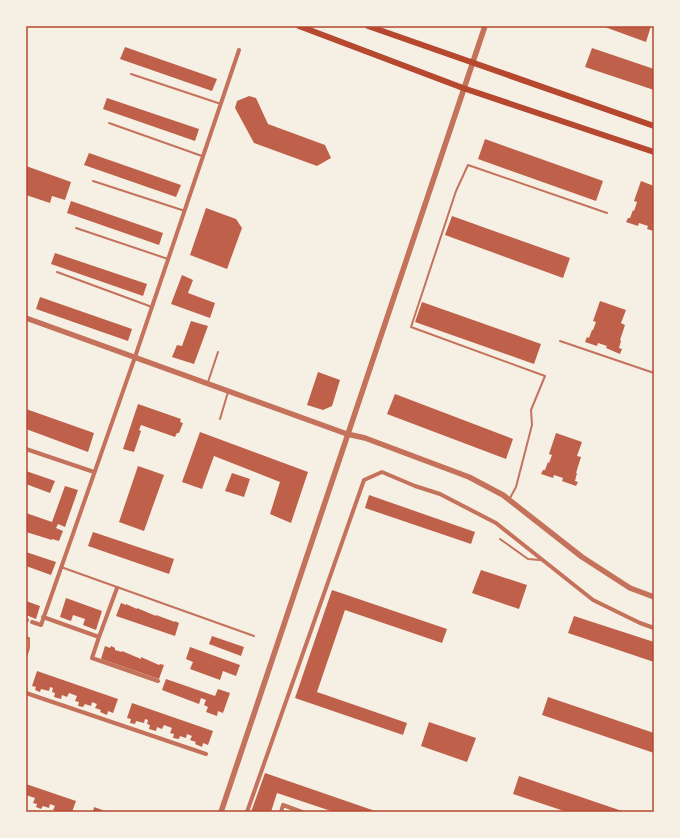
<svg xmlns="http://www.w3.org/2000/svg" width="680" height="838" viewBox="0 0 680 838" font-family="'IBM Plex Serif',serif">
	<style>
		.building { fill: #bf614a }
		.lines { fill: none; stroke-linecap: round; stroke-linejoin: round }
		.service { stroke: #c5725c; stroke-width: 2 }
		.minor { stroke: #c5725c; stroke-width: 4 }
		.tertiary { stroke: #c5725c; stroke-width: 5.5 }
		.secondary { stroke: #b5482f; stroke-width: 6 }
		.neatline { fill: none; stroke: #b5482f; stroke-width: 1.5 }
	</style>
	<rect width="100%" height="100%" fill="#f6efe4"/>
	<path class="building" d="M602,26H651L646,42Z
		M125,47L217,79L212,91L120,59Z
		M592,48L654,69V90L585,67Z
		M249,96L256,98L268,124L325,145L331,158L317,166L254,143L235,108L237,101Z
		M107,98L199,129L195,141L103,109Z
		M485,139L603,181L596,201L478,159Z
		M89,153L181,185L176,197L84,165Z
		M26,166L71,182L65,200L52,196L50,203L26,195Z
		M641,181L654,186V231L647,229L648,226L639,223L638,226L626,222L628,218H630L633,210L634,211L637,202L634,201Z
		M71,201L163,233L159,245L67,213Z
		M206,208L236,219L242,228L227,269L190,255Z
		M452,216L570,258L563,278L445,235Z
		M55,253L147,284L143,296L51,264Z
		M182,275L193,280L188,293L215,303L210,318L171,304Z
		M40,297L132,329L128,341L36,309Z
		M600,301L626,310L621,323L625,325L620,340L621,341L619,348L622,349L620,354L606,348L607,346L598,343L597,346L585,342L587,337L589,338L592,330H593L596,322L593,321Z
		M422,302L541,344L534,364L415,322Z
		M191,321L208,326L194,364L172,357L177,345L182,346Z
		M318,372L340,380L332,406L323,410L307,405Z
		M395,394L513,439L506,459L387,414Z
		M138,404L181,419L180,422L183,423L179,433H177L175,437L141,425L139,430L141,431L134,452L123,449Z
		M26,409L94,433L88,452L26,429Z
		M200,432L308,472L291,523L270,514L280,482L214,456L202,489L182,482Z
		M556,433L582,442L577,456L581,457L576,473H577L575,481L578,482L576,486L562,481L563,478L554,475L553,478L541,474L543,470H545L548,462L549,463L552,455L549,454Z
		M138,466L164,475L144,531L119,522Z
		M26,471L55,481L50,493L26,484Z
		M232,473L250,479L244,497L225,491Z
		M65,486L78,490L65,527L58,524L56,528L63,531L59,541L52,539V540L26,532V513L52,522Z
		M369,495L475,532L471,544L365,508Z
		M93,532L174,559L169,574L88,546Z
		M26,552L56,562L51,575L26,566Z
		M481,570L527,585L519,609L472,593Z
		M332,590L447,629L442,643L345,610L317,692L407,723L403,735L295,698Z
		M66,598L102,611L96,630L83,625L85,619L73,615L71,621L60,617Z
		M26,601L40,606L36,619L26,615Z
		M121,603L126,605V604L137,609V608L156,616V615L175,622V621L179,623L175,636L116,616Z
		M574,616L654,642V662L568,633Z
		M212,636L244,647L241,656L209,644Z
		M105,646L110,648L111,646L115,648V650L122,652V651L141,659V657L159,665L160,664L164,665L159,679L101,659Z
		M190,647L240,665L236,676L223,671L220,680L190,669L193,662L186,659Z
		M37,671L118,699L113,713L108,711L107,715L100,712L101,710L95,708L97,704L92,702L91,706L85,704L83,707L78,706L79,702L75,701L77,696L69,693L67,697L62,695L61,699L54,697L55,693L52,692L53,688L50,687L49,691L41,689L40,692L35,690L36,687L32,686Z
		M166,679L215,696L218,689L230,693L223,713L218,711L217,716L206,712L208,707L204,705L206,700L201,698L199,704L162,690Z
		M548,697L654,733V753L542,715Z
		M132,703L213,731L208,745L203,743L202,747L195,744L196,742L190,740L192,736L187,734L186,738L180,736L179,739L173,738L174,734L170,733L172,728L164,725L162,729L157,727L156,731L149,729L150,725L147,724L148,720L145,719L144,723L136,721L135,724L130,723L131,719L127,718Z
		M429,722L476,738L467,762L421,746Z
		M265,773L378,812H334L277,793L271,812H251Z
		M519,776L625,812H567L513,794Z
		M26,784L76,801L72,812H59L53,810L55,806L50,804L49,808L43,806L41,809L36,807L37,804L33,803L35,798L26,795Z
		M94,807L108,812H93Z"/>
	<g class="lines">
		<path class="service" d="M131,74L221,104
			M109,123L202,156
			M93,181L185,211
			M76,228L168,259
			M57,272L152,307
			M560,341L654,373
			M208,382L218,352
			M220,419L228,392
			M510,498L516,487L532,425L531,410L545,376L411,327L456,191L468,165L607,213
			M500,539L528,559L540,560
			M61,567L254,636
			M26,638H29V648L26,657"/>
		<path class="minor" d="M26,449L94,472
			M43,617L99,637L117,588
			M26,619L27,620
			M32,622L41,625L135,357L239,50
			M99,637L92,658L158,681
			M26,693L206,754
			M247,812L364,480L382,472L415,486L440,494L496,523L593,600L640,623L654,628
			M281,812L283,805L302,812"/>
		<path class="tertiary" d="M26,318L347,434L365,438L469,477L503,495L582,557L630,588L654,597
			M221,812L485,26"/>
		<path class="secondary" d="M299,26L463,88L654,152
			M368,26L654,126"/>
	</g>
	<rect width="680" height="838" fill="none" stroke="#f6efe4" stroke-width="54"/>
	<rect x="27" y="27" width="626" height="784" class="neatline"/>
</svg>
